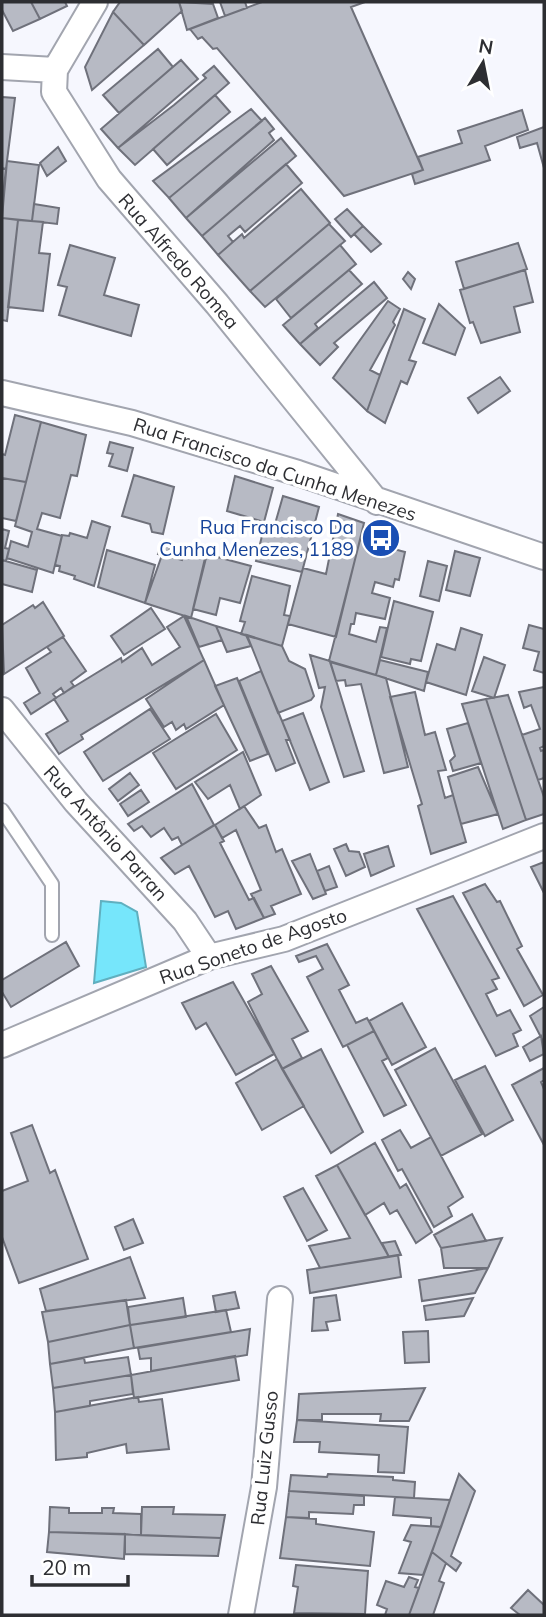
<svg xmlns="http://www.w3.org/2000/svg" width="546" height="1617" viewBox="0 0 546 1617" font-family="Mulish,sans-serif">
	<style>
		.water { fill: #76e6fb; stroke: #60afbf; stroke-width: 2 }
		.building { fill: #b7bac4; stroke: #6f717b; stroke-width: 2 }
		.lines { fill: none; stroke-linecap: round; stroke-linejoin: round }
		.lane-casing { stroke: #a2a5af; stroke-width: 16 }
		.street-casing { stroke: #a2a5af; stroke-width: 28 }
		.lane { stroke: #fff; stroke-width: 12 }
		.street { stroke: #fff; stroke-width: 24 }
		.labels { text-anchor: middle; stroke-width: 7; stroke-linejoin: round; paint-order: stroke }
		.street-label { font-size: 19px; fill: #2d2e32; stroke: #fff }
		.transit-label { font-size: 19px; fill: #164399; stroke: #fff; text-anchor: end }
	</style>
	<rect width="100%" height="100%" fill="#f6f7fe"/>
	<path class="water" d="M101,901L121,903L137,912L146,967L94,983Z"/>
	<path class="building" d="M2,2H31L40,19L13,31L2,10Z
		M31,2H65L67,6L40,19Z
		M120,2H179L182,11L144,45L113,12Z
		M179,2L213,4L218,18L187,30Z
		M220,2H245L247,8L225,16Z
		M262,2H365L351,7L423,170L344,196L217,48L213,49L202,37L198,39L190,29Z
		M113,12L144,45L92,90L85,67Z
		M158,49L173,67L119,113L103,95Z
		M181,60L198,79L118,148L101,129Z
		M214,66L229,83L135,165L118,148L174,105L206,78L203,75Z
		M215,95L230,112L167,165L153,149Z
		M2,97L15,98L6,169L2,168Z
		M251,109L262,121L169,198L153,181Z
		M522,110L528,130L485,146L490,160L415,184L412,174L423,170L418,157L462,143L458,131Z
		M265,118L274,129L269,133L274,140L186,218L169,198Z
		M544,127V168L537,143L520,148L517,137Z
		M281,138L296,156L202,236L186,218Z
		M58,147L66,161L47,176L40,163Z
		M7,161L39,165L32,221L2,218Z
		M286,164L302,183L245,232L240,226L228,236L233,242L218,255L202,236Z
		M2,168L6,169L2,203Z
		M301,189L330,223L250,291L218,255L242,234L244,238Z
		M34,204L59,208L57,224L32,221Z
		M347,209L363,226L351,237L335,219Z
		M2,218L18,220L7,321L2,320Z
		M18,220L43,222L39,253L50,254L43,311L8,307Z
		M329,224L345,241L265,307L250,291Z
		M363,226L381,244L371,252L354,234Z
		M518,243L527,269L464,289L456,262Z
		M70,245L115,258L104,295L139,305L131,336L59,315L67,287L58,285Z
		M340,245L356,264L291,318L276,299Z
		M349,270L362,284L315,324L318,328L300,344L283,325Z
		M525,270L533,302L514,307L520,332L481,343L473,322L470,323L460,290Z
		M408,272L415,279L411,289L403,279Z
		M374,282L387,298L334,343L338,347L320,365L300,344Z
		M388,301L400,309L393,322L395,325L370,370L380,375L367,411L333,378Z
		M439,304L465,328L455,355L423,343Z
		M404,309L425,319L409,360L416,362L407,384L401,381L385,423L367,411Z
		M500,377L510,391L478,413L468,398Z
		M15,415L41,422L26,482L2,478V454L5,455Z
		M41,422L86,435L77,476L71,475L60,518L42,513L37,529L62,536L53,573L7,558L11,541L28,547L32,532L15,526Z
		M110,442L133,448L127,471L109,466L113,454L107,453Z
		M134,475L174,487L163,534L152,532L150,524L122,516Z
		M235,476L273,488L264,522L227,511Z
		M2,478L26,482L16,521L2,518Z
		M283,496L319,507L302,572L256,561L265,523L275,524Z
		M338,514L364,523L336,637L288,624L303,568L326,574Z
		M92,521L110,527L94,586L74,579L75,576L59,571L60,566L55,565L62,535L69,536L70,533L87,538Z
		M2,529L9,531L5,548L9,549L6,561L2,560Z
		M360,540L405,552L399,580L395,579L393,587L375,582L372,593L390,598L385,619L356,613L354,624H351L349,634L376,642L380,627L387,628L376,675L329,661Z
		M161,542L171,544L168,556L182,560L185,552L206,558L191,618L145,603L162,555L158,554Z
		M107,550L155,565L145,603L98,587Z
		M455,551L480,558L470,596L446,590Z
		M206,554L251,566L240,603L220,598L216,615L193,609Z
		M2,560L37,570L32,592L2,584Z
		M428,561L447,566L439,601L420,596Z
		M252,576L290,586L284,615L290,616L282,646L241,634L245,622L240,621Z
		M394,601L433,612L421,661L411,659L410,664L381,657Z
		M43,602L64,636L4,674L2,625L33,605L35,608Z
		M151,608L165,629L124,655L111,636Z
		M184,616L204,660L81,735L83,739L59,754L46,734L68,721L54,699L121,658L122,662L142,648L152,665L180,647L167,627Z
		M186,616L216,626L222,640L199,647Z
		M529,625L544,629V673L534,670L539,652L523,648Z
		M216,626L246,635L251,646L227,652Z
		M461,628L482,635L466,695L426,682L437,644L455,650Z
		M247,635L282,646L289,661L305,669L314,696L311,700L278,713Z
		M63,637L86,671L71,682L74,686L64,693L61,688L53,694L56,698L31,714L24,703L40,693L26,668L51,652L47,647Z
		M310,655L330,661L364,771L344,777L321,707L325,687L319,688Z
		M484,657L505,665L494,698L472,691Z
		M204,660L224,705L186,729L184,724L176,730L172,722L164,727L146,699Z
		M380,660L428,672L424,691L376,675Z
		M330,662L386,678L408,767L384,773L361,684L346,686L345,680L336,681Z
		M261,671L290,740H286L295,763L276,771L239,681Z
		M237,678L268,754L250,761L215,686Z
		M544,687V746L540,748L541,751L544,750V778L538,780L522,735L540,729L531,705L524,708L519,692Z
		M415,692L425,735L435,732L446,770L438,771L445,798L453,795L466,842L431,854L418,806L422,804L390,697Z
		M508,695L544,797V814L526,820L486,699Z
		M486,699L526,820L503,829L462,704Z
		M150,709L170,739L103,781L84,752Z
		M303,713L329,782L310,790L282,721Z
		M216,714L237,750L176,789L153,753Z
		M468,723L481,763L453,771L450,761L455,756L447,729Z
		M243,752L261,795L240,809L230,785L208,799L195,782Z
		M478,767L498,814L461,824L448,777Z
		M130,773L139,785L118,801L109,789Z
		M192,784L214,825L182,845L178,837L172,840L164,828L151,837L142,826L134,831L128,824Z
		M141,790L149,802L128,816L120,804Z
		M244,806L259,828L266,825L276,852L282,849L301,894L271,906L275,914L264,918L251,894L261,890L236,830L222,838L215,825Z
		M215,825L224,841L220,843L249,900L254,898L264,918L236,929L228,911L215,917L189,866L175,874L161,858Z
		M346,844L349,851L359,852L365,867L346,876L334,849Z
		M388,846L394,866L371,876L364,854Z
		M310,854L326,894L313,899L292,861Z
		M544,862V893L531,867Z
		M329,866L337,887L325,891L317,871Z
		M485,884L497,902L500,901L522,946L517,949L543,995L524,1006L463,893Z
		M453,896L499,978L492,980L497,989L486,994L497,1016L510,1010L521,1030L513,1034L518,1046L496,1056L417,909Z
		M66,942L79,966L11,1007L2,992V980Z
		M327,944L349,985L339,990L356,1023L367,1018L374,1031L343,1047L307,977L323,969L316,956L299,962L296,956Z
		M271,966L308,1031L292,1039L302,1058L282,1069L248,1002L262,994L252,974Z
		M233,982L274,1054L236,1075L206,1023L196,1029L182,1003Z
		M402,1003L426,1047L392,1065L369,1021Z
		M544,1007V1043L530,1016Z
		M374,1031L388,1058L382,1061L406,1105L384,1116L347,1045Z
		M541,1036L544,1054L530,1061L523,1047Z
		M435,1048L482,1134L441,1156L395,1070Z
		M321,1049L363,1132L331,1153L282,1069Z
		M277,1059L304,1106L262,1130L236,1083Z
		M485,1066L513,1120L485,1136L455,1080Z
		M544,1068V1080L541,1082L544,1089V1145L512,1085Z
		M32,1125L50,1173L55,1170L88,1259L19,1283L2,1237V1191L28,1181L11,1133Z
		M400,1130L411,1148L431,1137L463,1197L448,1207L452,1216L434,1227L402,1169L398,1171L382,1140Z
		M375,1143L400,1188L406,1184L432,1232L416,1243L397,1210L390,1214L384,1203L365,1215L337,1165Z
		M337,1165L354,1195L389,1257L320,1268L309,1246L350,1238L316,1176Z
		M303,1188L327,1230L307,1241L284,1197Z
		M472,1214L486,1241L441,1248L434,1235Z
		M133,1219L143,1243L124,1250L115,1227Z
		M502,1238L488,1268H444L441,1248Z
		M395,1241L401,1255L389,1257L382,1243Z
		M398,1255L401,1277L310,1293L307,1270Z
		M130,1257L145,1298L46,1311L40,1289Z
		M488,1268L475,1293L422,1301L419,1280Z
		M235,1292L239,1308L216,1312L213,1296Z
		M336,1295L340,1320L326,1322L328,1330L312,1331L314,1298Z
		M183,1298L186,1317L130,1325L128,1307Z
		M473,1298L464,1316L426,1320L424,1306Z
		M126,1300L130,1325L48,1342L42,1312Z
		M226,1310L231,1332L134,1348L130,1325Z
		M130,1325L134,1348L50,1364L48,1342Z
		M250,1329L247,1355L151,1371V1358L140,1359L138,1348Z
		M428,1331L429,1362L405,1363L403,1332Z
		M235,1356L239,1380L134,1398L131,1375Z
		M128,1357L131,1375L53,1388L50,1364L84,1358L85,1363Z
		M131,1375L133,1394L90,1401V1406L55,1412L53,1388Z
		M425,1388L409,1421H380L381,1414H322V1420H297L299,1394Z
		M138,1397L139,1402L162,1399L169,1449L127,1453L126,1444L87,1453V1457L56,1460L55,1412Z
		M297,1420L408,1427L404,1473L378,1472L379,1455L319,1452L320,1442H294Z
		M328,1474L393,1477V1480L415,1482L414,1498L289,1491L291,1475L327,1477Z
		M459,1474L475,1491L451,1556L461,1563L456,1571L432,1552Z
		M289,1491L364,1496V1505H354L353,1514L309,1512V1518L286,1517Z
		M395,1497L414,1498L450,1500L441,1527L431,1526V1518L393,1515Z
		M50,1507L69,1508V1513H102V1508H114L113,1513L141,1514V1535L49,1532Z
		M142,1507H174L173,1514L225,1515L221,1538L141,1535Z
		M286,1517L316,1519V1524L374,1532L370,1566L280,1558Z
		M411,1525L441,1527L423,1575L399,1573L411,1542L404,1540Z
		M49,1532L125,1534L124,1559L47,1552Z
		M125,1534L133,1535L221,1538L218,1556L125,1554Z
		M432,1552L446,1563L439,1581L444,1583L433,1615H409Z
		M296,1565L368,1571L365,1614L294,1613L298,1587L293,1586Z
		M409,1577L418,1580L415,1587L419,1588L409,1615H385L387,1609L377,1605L386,1581L404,1587Z
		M528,1590L544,1605V1615H520L511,1608Z"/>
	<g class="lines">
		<g class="lane-casing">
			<path id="lane" d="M2,810L52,884V935"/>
		</g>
		<g class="street-casing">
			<path id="street" d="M95,2L55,70L54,92L109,179L217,304L377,502
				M2,67L55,70
				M2,393L132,423L298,473L544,557
				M2,710L76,802L185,921L209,957
				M2,1045L209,957L284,939L544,836
				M241,1615L264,1487L280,1299"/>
		</g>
		<use href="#lane" class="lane"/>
		<use href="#street" class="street"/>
	</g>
	<defs>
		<g id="bus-disc" transform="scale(2.0125)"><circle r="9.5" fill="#1a4fb4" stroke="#fff"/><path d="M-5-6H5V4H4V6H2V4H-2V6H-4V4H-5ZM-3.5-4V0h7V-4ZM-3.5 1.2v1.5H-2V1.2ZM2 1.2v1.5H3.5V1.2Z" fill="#fff"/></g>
	</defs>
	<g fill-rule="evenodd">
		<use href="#bus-disc" x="381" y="538"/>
	</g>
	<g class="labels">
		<g class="street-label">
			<text transform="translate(179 261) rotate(49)" y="7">Rua Alfredo Romea</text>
			<text transform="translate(275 469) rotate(18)" y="7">Rua Francisco da Cunha Menezes</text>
			<text transform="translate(106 833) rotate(48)" y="7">Rua Antônio Parran</text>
			<text transform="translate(253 946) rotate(-19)" y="7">Rua Soneto de Agosto</text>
			<text transform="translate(264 1458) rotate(-84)" y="7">Rua Luiz Gusso</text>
		</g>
		<g class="transit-label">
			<text x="354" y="534">Rua Francisco Da<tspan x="354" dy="22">Cunha Menezes, 1189</tspan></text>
		</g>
	</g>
	<rect width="546" height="1617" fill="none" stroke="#2d2e32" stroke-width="7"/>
	<g transform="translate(483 63) rotate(10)" stroke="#ffffff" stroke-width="5" paint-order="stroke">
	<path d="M0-5L12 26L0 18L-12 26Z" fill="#2d2e32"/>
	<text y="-10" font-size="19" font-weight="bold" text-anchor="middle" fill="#2d2e32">N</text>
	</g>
	<path d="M32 1575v10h96v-10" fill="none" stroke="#2d2e32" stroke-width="3.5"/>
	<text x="42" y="1575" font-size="21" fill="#2d2e32" stroke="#ffffff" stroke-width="5" paint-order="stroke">20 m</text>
</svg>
